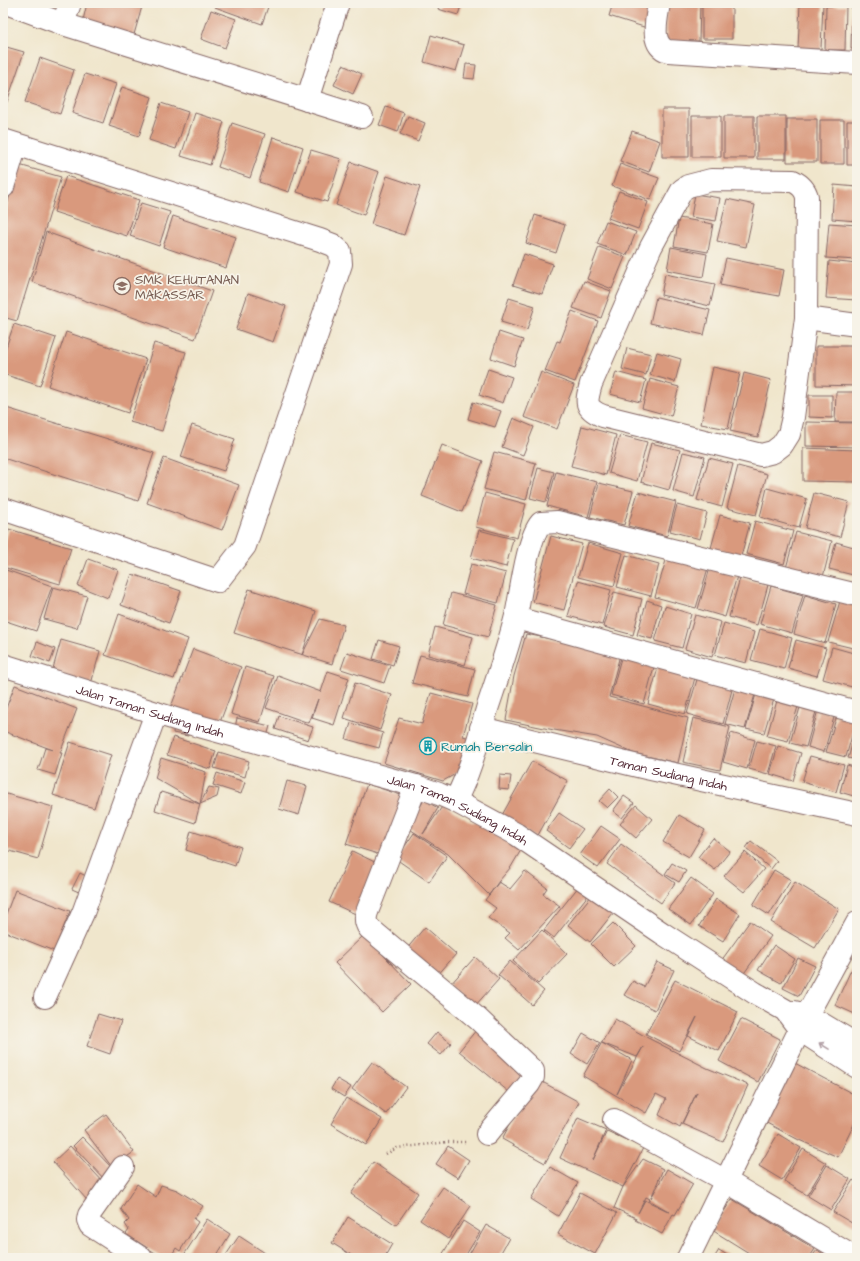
<svg xmlns="http://www.w3.org/2000/svg" width="860" height="1261" viewBox="0 0 860 1261" font-family="'Architects Daughter',sans-serif">
	<style>
		.building { fill: #d9997d; fill-rule: evenodd }
		.lines { fill: none; stroke-linecap: round; stroke-linejoin: round }
		.minor-casing { stroke: #846563; stroke-width: 24 }
		.path { stroke: #846563; stroke-width: 2.5; stroke-dasharray: 1 3; stroke-linecap: butt }
		.minor { stroke: #fff; stroke-width: 22 }
		.oneway { stroke: #ae9aa0 }
		.labels { text-anchor: middle; stroke-width: 3.5; stroke-linejoin: round; paint-order: stroke }
		.education-label { font-size: 13px; fill: #785e54; stroke: #f7f3e8; text-anchor: start }
		.street-label { font-size: 13px; fill: #4a1f2b; stroke: #f7f3e8 }
		.culture-label { font-size: 13px; fill: #0d838f; stroke: #f7f3e8; text-anchor: start }
	</style>
	<rect width="100%" height="100%" fill="#f7f3e8"/>
	<filter id="ink" filterUnits="userSpaceOnUse"><feTurbulence type="fractalNoise" baseFrequency=".025" numOctaves="2"/><feDisplacementMap in="SourceGraphic" scale="8" xChannelSelector="R" yChannelSelector="G"/><feConvolveMatrix kernelMatrix="1 2 1 2 8 2 1 2 1" color-interpolation-filters="sRGB"/></filter>
	<filter id="wash" filterUnits="userSpaceOnUse"><feTurbulence type="fractalNoise" baseFrequency=".012" numOctaves="4" result="noise"/><feDisplacementMap in="SourceGraphic" scale="16" xChannelSelector="R" yChannelSelector="G"/><feGaussianBlur stdDeviation="0.9" result="paint"/><feColorMatrix in="noise" values="0 0 0 0 0 0 0 0 0 0 0 0 0 0 0 0 0 1.4 0 .05"/><feComposite in="paint" operator="in"/></filter>
	<g filter="url(#wash)">
		<rect width="100%" height="100%" fill="#f0e6cc"/>
		<g id="blocks">
			<path class="building" d="M26,3H53L51,10Z
				M87,3H143L133,38L82,25Z
				M217,3H266L269,4L262,24L215,7Z
				M440,3H462L458,15L438,9Z
				M613,3H655L647,28L609,16Z
				M667,3H700L699,41H666Z
				M702,3H732V39H702Z
				M800,3L823,4L821,49H798Z
				M826,6H846L845,50H825Z
				M852,6H857V49H851Z
				M211,10L236,19L225,48L201,39Z
				M431,35L464,45L456,71L424,62Z
				M3,46L24,52L7,102L3,101Z
				M40,58L74,70L60,114L25,102Z
				M466,64L476,65L474,79L464,78Z
				M343,65L362,74L353,94L334,85Z
				M85,74L116,84L103,123L72,113Z
				M122,87L152,97L139,136L109,126Z
				M161,103L188,112L176,149L149,140Z
				M386,107L404,113L398,132L379,125Z
				M662,109H689V157H662Z
				M195,113L224,122L210,165L181,156Z
				M408,116L425,123L418,141L400,134Z
				M692,116H721V157H692Z
				M724,116H754V158H724Z
				M757,116H786V159H757Z
				M787,119H817V162H787Z
				M820,120H844V164H820Z
				M847,121H857V165H847Z
				M232,123L265,134L250,178L218,167Z
				M632,131L660,141L649,172L620,161Z
				M273,137L303,147L289,192L259,182Z
				M311,150L341,159L327,202L297,192Z
				M351,162L379,172L364,215L336,205Z
				M620,164L659,178L650,200L612,186Z
				M19,165L61,177L17,321L3,317V218Z
				M66,176L139,200L127,236L54,212Z
				M387,176L420,187L404,235L371,224Z
				M834,185L857,187V221L832,219Z
				M619,191L648,202L638,229L608,218Z
				M695,194L720,198L716,221L691,217Z
				M727,199L755,205L746,247L717,241Z
				M141,203L170,212L159,246L130,236Z
				M535,215L565,225L556,253L526,243Z
				M173,216L236,237L226,268L163,247Z
				M679,218L713,224L708,252L674,246Z
				M606,221L636,232L627,255L597,244Z
				M829,223L857,225V260L826,258Z
				M46,232L212,291L195,339L32,282Z
				M599,247L625,257L612,289L587,279Z
				M671,247L707,254L703,277L667,270Z
				M524,254L553,264L542,294L513,285Z
				M726,258L784,270L779,296L720,285Z
				M829,261L857,264V300L826,298Z
				M665,274L715,284L710,306L661,295Z
				M584,281L611,291L601,318L573,308Z
				M248,293L286,306L273,342L236,329Z
				M656,297L710,310L704,335L650,323Z
				M509,298L535,306L527,330L501,322Z
				M572,311L598,321L575,382L545,371L557,341L560,342Z
				M14,324L56,338L40,386L3,374V356Z
				M66,332L146,359L128,413L48,386Z
				M499,332L523,340L514,366L491,358Z
				M154,343L186,352L162,431L130,422Z
				M816,346H857V386L816,385Z
				M627,348L651,354L646,375L622,369Z
				M657,352L681,359L675,382L650,375Z
				M713,367L740,373L728,429L701,424Z
				M488,369L512,377L503,403L479,395Z
				M541,372L574,385L557,429L524,417Z
				M616,372L646,380L640,402L610,394Z
				M744,373L771,380L758,437L730,431Z
				M650,379L679,387L671,416L642,408Z
				M836,392H857V422H835Z
				M809,395H832V418L809,417Z
				M473,402L501,411L495,427L468,419Z
				M3,407L154,453L138,501L3,458Z
				M513,418L534,427L523,455L502,447Z
				M806,422L857,423V447L806,446Z
				M192,425L235,439L224,471L181,457Z
				M582,426L616,435L606,475L571,466Z
				M620,435L647,442L637,481L609,473Z
				M651,443L680,450L669,490L641,482Z
				M442,445L483,461L462,512L422,496Z
				M803,448L857,450V482L803,481Z
				M494,452L536,463L526,500L484,489Z
				M683,452L705,457L694,497L673,491Z
				M164,458L239,485L222,530L147,503Z
				M709,458L733,464L722,507L697,500Z
				M738,466L767,474L756,515L727,508Z
				M538,468L554,472L546,502L530,498Z
				M556,472L597,482L588,517L547,506Z
				M599,483L633,491L624,525L590,517Z
				M767,488L807,499L799,528L760,517Z
				M638,492L676,502L667,536L628,526Z
				M485,493L526,504L517,538L476,527Z
				M814,493L849,502L840,537L805,528Z
				M677,505L707,513L700,539L670,531Z
				M720,515L750,523L741,556L711,548Z
				M755,521L793,531L784,564L746,554Z
				M9,529L71,548L60,584L3,567V549Z
				M479,530L513,539L506,567L471,558Z
				M796,532L832,541L823,577L786,568Z
				M551,536L582,544L564,610L533,602Z
				M836,542L857,548V576L829,569Z
				M588,543L623,553L614,586L578,577Z
				M626,555L659,564L651,596L617,587Z
				M667,557L708,568L696,608L655,597Z
				M88,559L118,570L108,598L78,586Z
				M471,564L506,573L498,603L463,594Z
				M710,568L737,576L725,617L698,609Z
				M3,569L52,586L36,631L3,620Z
				M132,574L181,591L169,623L121,605Z
				M740,578L768,585L757,625L729,617Z
				M578,581L611,590L602,625L568,616Z
				M771,586L803,595L792,633L760,624Z
				M53,587L87,596L77,628L44,619Z
				M249,589L316,611L302,655L320,619L344,625L332,664L234,633Z
				M614,592L642,599L633,635L604,627Z
				M451,593L497,605L488,637L443,625Z
				M805,595L836,604L825,643L794,634Z
				M647,600L661,605L652,639L637,635Z
				M840,601L857,606V649L828,642Z
				M665,606L691,614L682,648L655,641Z
				M119,614L188,639L174,679L105,655Z
				M695,615L721,622L712,657L685,649Z
				M724,623L754,632L746,663L715,655Z
				M435,627L473,637L465,665L428,655Z
				M760,629L792,638L784,669L751,660Z
				M526,634L576,644L620,655L609,697L688,718L678,763L633,753L597,737L554,730L506,720L514,676Z
				M61,640L100,651L91,684L52,672Z
				M379,640L399,646L393,665L373,659Z
				M796,640L826,648L817,676L788,668Z
				M37,642L55,649L50,663L32,656Z
				M832,647L857,654V670L852,687L823,679Z
				M193,649L241,667L217,730L169,712Z
				M347,652L390,666L384,683L341,669Z
				M420,655L475,669L468,697L412,683Z
				M621,658L654,667L644,704L611,695Z
				M659,664L696,674L685,714L648,704Z
				M245,667L274,676L260,722L231,714Z
				M328,671L349,678L334,725L312,718L318,699L309,723L266,708L278,676L321,692Z
				M698,676L733,686L723,724L687,714Z
				M355,683L392,695L380,730L344,718Z
				M15,685L77,709L60,753H62L55,775L38,770L45,748L53,750L3,731V716Z
				M736,685L756,691L745,729L725,724Z
				M431,693L472,704L463,736L470,738L459,772L443,781L384,763L399,718L422,724Z
				M756,694L774,699L764,733L746,729Z
				M778,697L799,703L788,741L767,736Z
				M801,704L817,708L806,747L790,743Z
				M818,710L835,714L824,752L808,747Z
				M837,715L856,721L846,757L826,752Z
				M279,716L313,727L308,740L275,729Z
				M237,718L270,726L266,740L234,733Z
				M693,718L730,727L720,770L683,762Z
				M351,723L383,733L379,748L346,739Z
				M174,725L190,729L188,736L173,733Z
				M857,729V760L848,758Z
				M731,733L755,740L747,769L723,762Z
				M173,737L216,751L210,769L167,755Z
				M757,741L776,746L768,774L749,769Z
				M70,742L111,755L94,808L53,795Z
				M778,746L801,753L793,781L770,774Z
				M219,752L249,761L245,777L214,768Z
				M810,756L844,765L836,792L802,782Z
				M161,758L206,772L200,804L155,778Z
				M532,761L568,781L537,837L501,817Z
				M847,765L857,768V797L840,792Z
				M217,773L245,782L241,794L213,785Z
				M500,775L511,776L509,790L499,789Z
				M287,781L307,786L299,815L279,809Z
				M367,784L404,796L384,856L346,844Z
				M209,787L219,789L217,797L200,804Z
				M610,789L618,797L607,808L599,801Z
				M161,792L200,804L195,823L155,810Z
				M3,793L53,807L38,859L3,849Z
				M624,796L634,803L622,818L613,811Z
				M424,800L438,808L423,834L444,804L471,822H475L521,850L511,867L499,881L489,895L448,854L408,828Z
				M636,805L652,819L636,838L620,824Z
				M559,813L583,829L569,848L546,831Z
				M679,815L705,830L689,857L663,842Z
				M601,826L620,839L598,868L580,855Z
				M191,831L241,847L235,866L186,850Z
				M414,833L447,856L429,882L396,859Z
				M713,838L730,851L715,870L698,857Z
				M751,841L777,861L771,869L746,848Z
				M621,844L675,883L661,903L607,864Z
				M352,851L383,866L360,916L329,902Z
				M745,852L764,869L744,892L724,876Z
				M672,863L686,871L679,882L665,874Z
				M774,870L791,880L769,915L753,905Z
				M525,871L547,888L543,894L560,906L519,950L505,938L510,933L488,918L496,908L485,900L499,882L510,889Z
				M80,873L88,877L81,893L72,889Z
				M691,878L713,894L691,925L668,909Z
				M795,882L839,909L815,948L771,922Z
				M579,886L589,894L554,938L544,930Z
				M15,890L70,911L54,951L3,931V922Z
				M591,896L613,913L590,942L568,925Z
				M716,899L740,914L723,941L699,926Z
				M750,921L771,936L742,976L721,961Z
				M613,923L636,946L614,967L591,944Z
				M425,927L456,954L436,977L405,951Z
				M542,930L567,954L538,984L513,961Z
				M364,935L411,984L382,1012L335,963Z
				M857,935V959L848,955Z
				M774,945L795,959L781,983L758,970Z
				M475,957L499,979L474,1007L449,986Z
				M798,958L815,966L799,996L783,988Z
				M510,961L544,991L532,1005L498,975Z
				M657,962L674,970L655,1010L624,995L633,981L644,987Z
				M851,970L857,973V1015L835,1005Z
				M675,980L738,1012L719,1051L688,1036L697,1017L679,1051L646,1034Z
				M98,1014L121,1021L110,1054L87,1046Z
				M615,1019L648,1038L707,1068L748,1085L723,1142L682,1124L697,1092L680,1127L659,1115L666,1099L656,1094L646,1113L583,1076ZM602,1043L637,1057L643,1047L617,1094L632,1060Z
				M741,1019L780,1039L758,1082L719,1061Z
				M477,1029L527,1071L509,1092L459,1051Z
				M437,1032L451,1043L441,1055L427,1044Z
				M583,1033L600,1043L587,1064L571,1054Z
				M791,1061L857,1096V1118L838,1157L799,1140L759,1119Z
				M372,1062L406,1087L386,1114L352,1089Z
				M535,1078L579,1102L545,1163L502,1139Z
				M337,1079L351,1087L344,1097L331,1089Z
				M346,1098L382,1119L366,1145L331,1124Z
				M106,1114L134,1152L112,1167L84,1130Z
				M578,1118L606,1130L593,1160L607,1131L643,1148L623,1187L643,1159L663,1169L651,1198L667,1169L693,1184L675,1215L673,1214L662,1234L635,1220L636,1218L614,1208L623,1187L560,1158ZM646,1197L650,1199L649,1200L670,1212L645,1200L638,1213Z
				M778,1134L801,1148L782,1180L759,1166Z
				M82,1137L115,1171L105,1180L73,1146Z
				M70,1146L105,1184L87,1200L53,1162Z
				M448,1146L469,1160L458,1178L436,1164Z
				M803,1149L826,1163L807,1195L784,1181Z
				M373,1162L418,1193L396,1225L351,1194Z
				M827,1165L850,1179L831,1210L808,1196Z
				M550,1167L578,1183L558,1216L531,1199Z
				M853,1180L857,1183V1226L833,1212Z
				M137,1184L156,1197L161,1185L177,1190L203,1206L194,1219L198,1222L180,1251L176,1248L170,1258H163L126,1234L129,1230L125,1224L129,1220L121,1209Z
				M443,1187L471,1206L448,1239L420,1220Z
				M580,1193L617,1213L595,1254L558,1234Z
				M732,1199L815,1249L809,1258H757L712,1230Z
				M348,1217L392,1244L384,1258H356L332,1243Z
				M207,1219L230,1234L215,1258H182Z
				M463,1221L480,1232L464,1258H447L442,1255Z
				M486,1225L509,1238L498,1258H467Z
				M239,1236L265,1253L262,1258H224Z
				M719,1250L732,1258H714Z
				M817,1250L830,1258H811Z"/>
		</g>
	</g>
	<g filter="url(#ink)">
		<use href="#blocks" fill-opacity="0" stroke="#846563" stroke-width="1"/>
		<g class="lines">
			<g class="minor-casing">
				<g id="minor">
					<path d="M6,3L63,24L362,117"/>
					<path d="M659,3C657,18 649,45 668,51L857,63"/>
					<path d="M63,24L70,3"/>
					<path d="M307,100L338,3"/>
					<path d="M3,140L320,240L333,245L340,251L341,264L245,546L218,581L3,509"/>
					<path d="M711,180L793,181C801,185 805,189 807,197L806,318L793,417L789,434L782,445L773,452L761,455L603,416C584,408 586,402 591,384L651,247L682,190L688,186Z"/>
					<path d="M3,187L16,145"/>
					<path d="M806,318L857,325"/>
					<path d="M516,618L857,712"/>
					<path id="s1" d="M3,665L188,723L416,786L439,794L455,801L516,834L662,933L755,993L785,1010L800,1030L857,1067"/>
					<path id="s2" d="M481,728L646,768L857,814"/>
					<path d="M416,786L367,912C365,918 365,922 369,928L478,1019L533,1071V1077L529,1084L487,1134"/>
					<path d="M455,801C470,773 478,740 487,709C497,679 508,648 516,616C521,593 527,539 541,523L557,522L857,595"/>
					<path d="M45,997L83,913L156,713"/>
					<path d="M794,1012L807,1015L857,1045"/>
					<path d="M614,1120L726,1181L855,1258"/>
					<path d="M123,1167L89,1215L88,1220L90,1225L141,1258"/>
					<path d="M688,1258L807,1015L857,923"/>
				</g>
			</g>
			<path class="path" d="M386,1154L397,1148L448,1142H468"/>
			<use href="#minor" class="minor"/>
		</g>
		<defs><path id="oneway-shaft" d="M-6 0H5M1.5-3L5.5 0L1.5 3" fill="none" stroke-width="1.6" stroke-linecap="round" stroke-linejoin="round"/></defs>
		<use class="oneway" href="#oneway-shaft" transform="translate(824 1046) rotate(-148)"/>
	</g>
	<defs>
		<g id="school-ring" transform="scale(0.9)"><circle r="9.5" fill="#f7f3e8" stroke="#8d6e63" stroke-width="1.5"/><path d="M0-5L7-2L0 1L-7-2ZM-4 1L0 2.5L4 1V4Q0 6-4 4Z" fill="#8d6e63"/></g>
		<g id="building-ring" transform="scale(0.9)"><circle r="9.5" fill="#f7f3e8" stroke="#0f9aa8" stroke-width="1.5"/><path d="M-4-6H4V6H1V3H-1V6H-4ZM-2.5-4.3h1.7v1.8h-1.7ZM.8-4.3h1.7v1.8H.8ZM-2.5-1h1.7V.8h-1.7ZM.8-1h1.7V.8H.8Z" fill="#0f9aa8"/></g>
	</defs>
	<g fill-rule="evenodd">
		<use href="#school-ring" x="122" y="286"/>
		<use href="#building-ring" x="428" y="746"/>
	</g>
	<g class="labels">
		<g class="education-label">
			<text x="135" y="284">SMK KEHUTANAN<tspan x="135" dy="15">MAKASSAR</tspan></text>
		</g>
		<g class="street-label">
			<text dy="5" stroke="none"><textPath href="#s1" startOffset="154">Jalan Taman Sudiang Indah</textPath></text>
			<text dy="5" stroke="none"><textPath href="#s2" startOffset="193">Taman Sudiang Indah</textPath></text>
			<text dy="5" stroke="none"><textPath href="#s1" startOffset="478">Jalan Taman Sudiang Indah</textPath></text>
		</g>
		<g class="culture-label">
			<text x="441" y="751">Rumah Bersalin</text>
		</g>
	</g>
	<rect width="860" height="1261" fill="none" stroke="#f7f3e8" stroke-width="16"/>
</svg>
